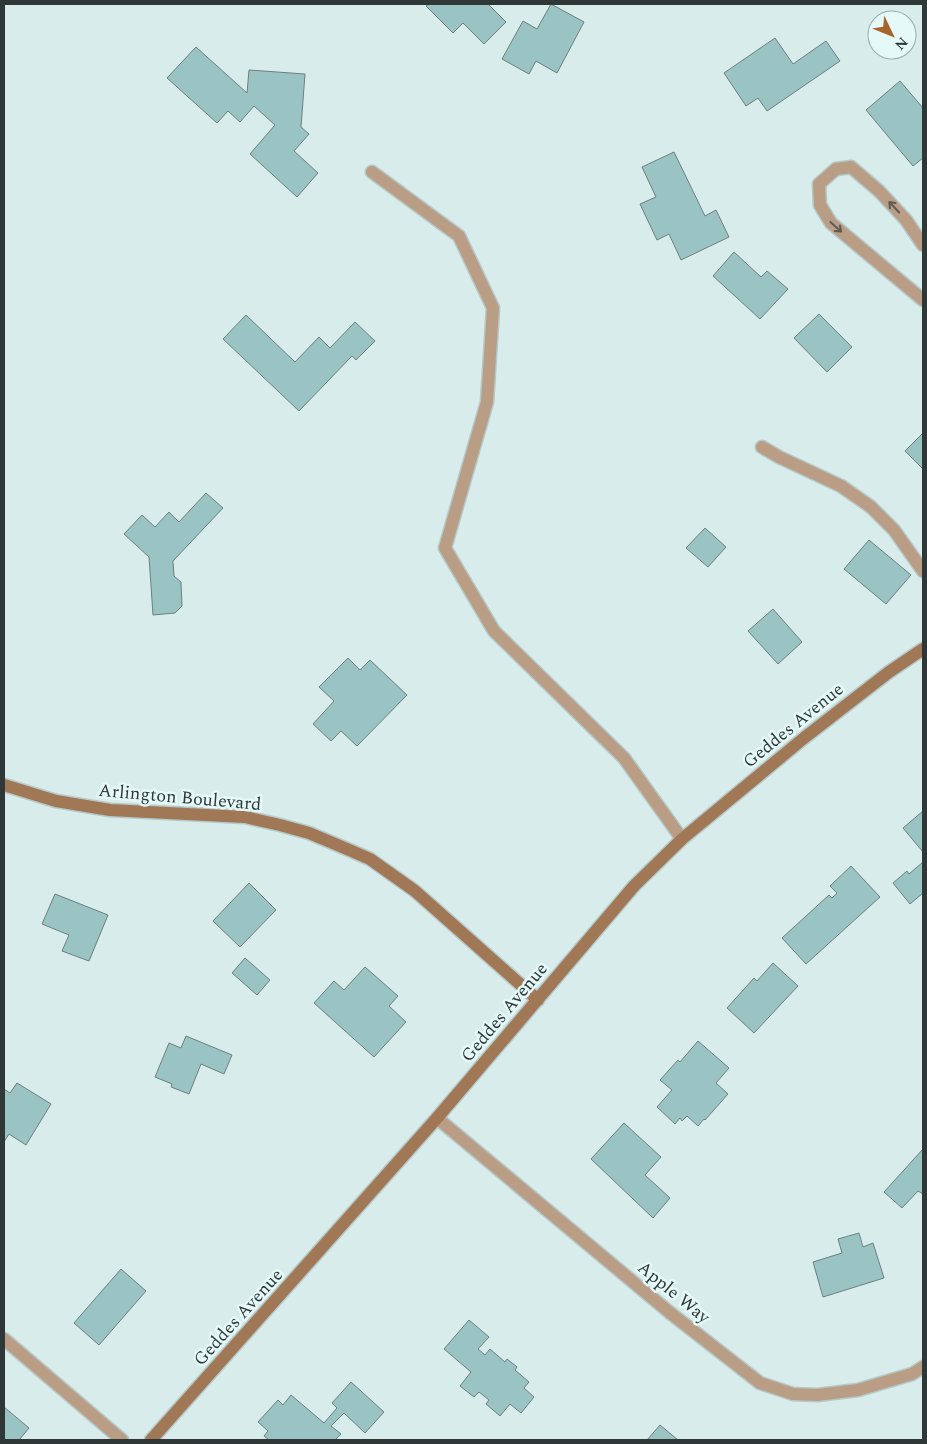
<svg xmlns="http://www.w3.org/2000/svg" width="927" height="1444" viewBox="0 0 927 1444" font-family="Spectral,serif">
	<style>
		.building { fill: #9ac4c4; stroke: #6c7f7e }
		.lines { fill: none; stroke-linecap: round; stroke-linejoin: round }
		.lane-casing { stroke: #b6c8c8; stroke-width: 15 }
		.street-casing { stroke: #b6c8c8; stroke-width: 15 }
		.secondary-casing { stroke: #b6c8c8; stroke-width: 15 }
		.lane { stroke: #b99d85; stroke-width: 12 }
		.street { stroke: #b99d85; stroke-width: 12 }
		.secondary { stroke: #a17855; stroke-width: 12 }
		.oneway { stroke: #5f5b52 }
		.labels { text-anchor: middle; stroke-width: 5; stroke-linejoin: round; paint-order: stroke }
		.street-label { font-size: 18px; fill: #2f3737; stroke: #e5f9f9 }
	</style>
	<rect width="100%" height="100%" fill="#d8ecec"/>
	<path class="building" d="M429,4H488L506,22L484,44L463,23L453,33L426,6Z
		M551,4L584,22L557,73L536,61L529,74L502,59L523,21L537,29Z
		M775,38L793,64L826,41L840,61L767,111L758,98L746,106L724,73Z
		M196,47L247,93L249,70L305,74L301,127L309,134L294,151L318,173L297,197L250,154L275,125L254,106L240,122L228,111L217,123L167,78Z
		M900,81L923,108V158L913,166L866,110Z
		M674,152L705,216L716,210L729,237L681,260L669,234L657,240L640,204L656,197L642,167Z
		M734,252L761,277L767,271L788,289L760,319L713,276Z
		M819,314L852,347L827,372L794,338Z
		M246,315L295,362L319,337L330,348L355,322L375,341L356,360L352,356L299,411L223,339Z
		M923,433V469L905,451Z
		M206,493L223,508L173,561L174,576L181,582L182,606L175,613L153,615L149,557L124,534L142,515L155,527L169,512L179,522Z
		M705,528L726,547L708,567L686,548Z
		M869,540L911,575L886,604L844,569Z
		M773,609L802,642L778,664L748,631Z
		M348,658L360,670L370,660L407,695L357,746L341,731L331,741L313,724L334,701L319,687Z
		M923,811V852L903,828Z
		M923,862V893L910,904L893,883L907,871L909,874Z
		M851,866L880,897L806,964L782,938L829,895L832,898L837,893L830,886Z
		M249,883L276,910L240,947L213,921Z
		M55,894L108,915L89,961L62,951L69,935L42,924Z
		M245,958L270,980L257,995L232,973Z
		M773,963L798,986L754,1033L727,1008L754,978L757,981Z
		M365,967L398,996L389,1006L406,1022L374,1057L314,1003L334,981L344,990Z
		M186,1036L232,1055L224,1074L201,1064L189,1094L171,1087L172,1084L155,1077L169,1043L181,1048Z
		M698,1041L729,1068L716,1083L728,1094L705,1120L704,1119L698,1126L687,1116L682,1121L680,1118L675,1124L657,1107L672,1090L660,1080L678,1060L680,1062Z
		M17,1083L51,1104L26,1145L9,1134L4,1142V1089L10,1093Z
		M624,1123L661,1157L645,1175L670,1198L653,1218L591,1159Z
		M923,1149V1194L918,1191L902,1208L884,1192Z
		M859,1233L863,1247L873,1243L884,1278L823,1297L813,1262L842,1253L838,1239Z
		M121,1269L146,1291L99,1345L74,1323Z
		M469,1320L489,1337L478,1349L485,1355L490,1349L505,1362L507,1359L517,1367L515,1370L529,1382L524,1388L534,1397L521,1413L510,1404L500,1416L486,1404L489,1400L479,1392L474,1397L460,1386L471,1372L444,1349Z
		M351,1382L384,1412L365,1433L344,1413L331,1426L341,1434L335,1440H269L264,1436L268,1431L258,1422L278,1400L283,1405L291,1395L324,1423L337,1408L332,1403Z
		M4,1407L29,1428L19,1440H4Z
		M660,1425L678,1440H647Z"/>
	<g class="lines">
		<g class="lane-casing">
			<path id="lane" d="M372,172L459,236L493,308L487,402L445,548L494,631L624,758L682,839
				M762,447L779,457L841,486L871,507L894,530L923,571
				M4,1339L122,1440"/>
		</g>
		<g class="street-casing">
			<path id="street" d="M923,245L906,220L879,191L851,167L836,169L819,184L820,205L831,223L923,300
				M437,1118L669,1312L760,1383L793,1394L817,1395L858,1390L912,1374L923,1367"/>
		</g>
		<g class="secondary-casing">
			<path id="secondary" d="M4,785L56,801L110,810L245,817L280,825L309,833L347,849L370,859L415,891L538,1000
				M151,1440L437,1118L634,886L682,839L804,738L889,672L923,649"/>
		</g>
		<use href="#lane" class="lane"/>
		<use href="#street" class="street"/>
		<use href="#secondary" class="secondary"/>
	</g>
	<defs><path id="oneway-shaft" d="M-6 0H5M1.5-3L5.5 0L1.5 3" fill="none" stroke-width="1.6" stroke-linecap="round" stroke-linejoin="round" transform="scale(1.25)"/></defs>
	<g class="oneway">
		<use href="#oneway-shaft" transform="translate(894 207) rotate(-133)"/>
		<use href="#oneway-shaft" transform="translate(836 227) rotate(42)"/>
	</g>
	<g class="labels">
		<g class="street-label">
			<text transform="translate(793 725) rotate(-39)" y="6">Geddes Avenue</text>
			<text transform="translate(180 797) rotate(5)" y="6">Arlington Boulevard</text>
			<text transform="translate(504 1012) rotate(-50)" y="6">Geddes Avenue</text>
			<text transform="translate(674 1292) rotate(39)" y="6">Apple Way</text>
			<text transform="translate(238 1317) rotate(-48)" y="6">Geddes Avenue</text>
		</g>
	</g>
	<rect width="927" height="1444" fill="none" stroke="#2f3737" stroke-width="10"/>
	<g transform="translate(892 35) rotate(133)"><circle r="24" fill="#e5f9f9" stroke="#9cabab"/>
	<path d="M0-4L9 19L0 12L-9 19Z" fill="#a4662b"/>
	<text y="-8" font-size="14" font-weight="bold" text-anchor="middle" fill="#2f3737">N</text>
	</g>
</svg>
